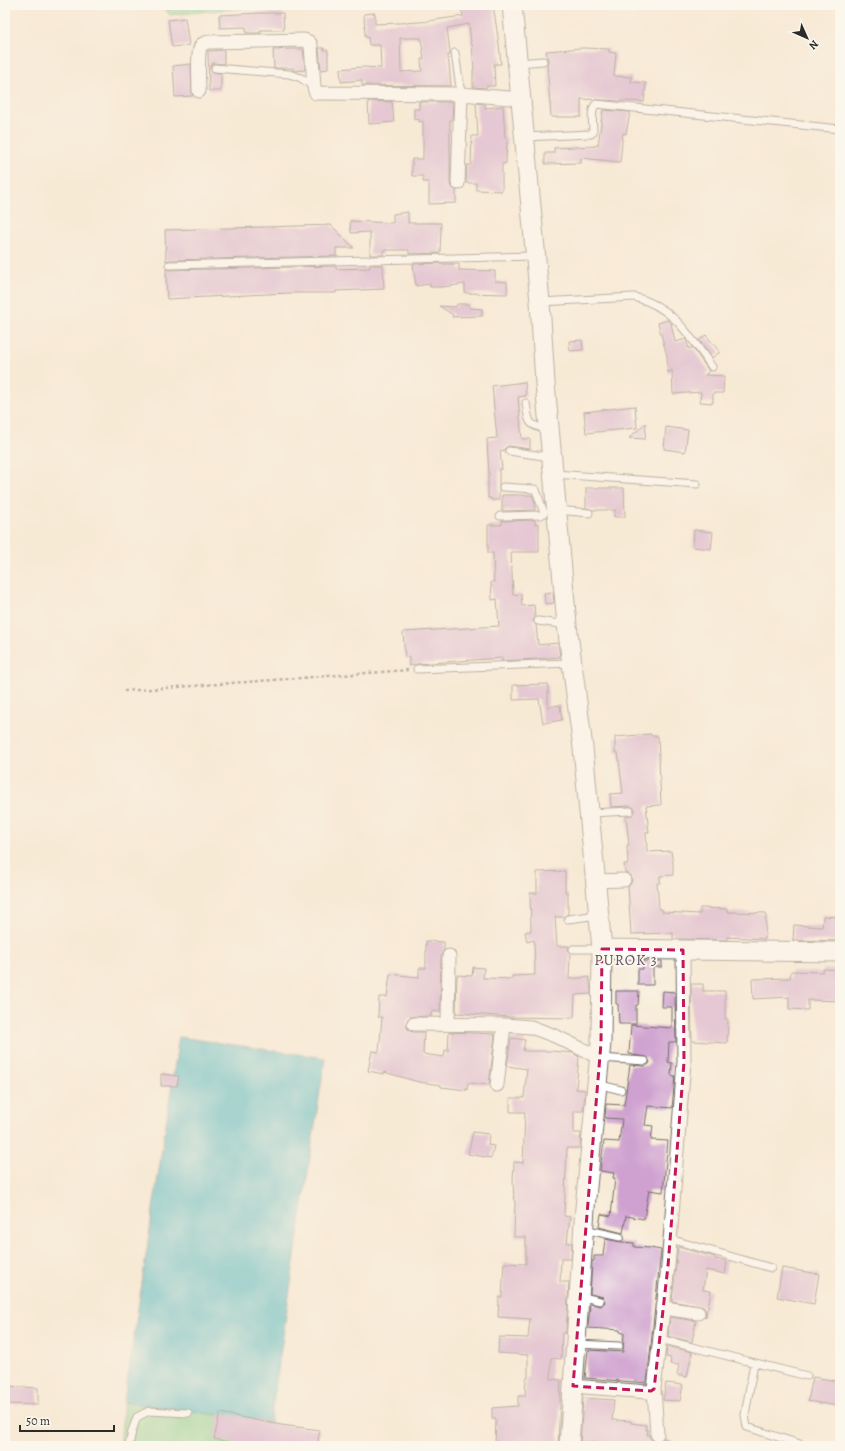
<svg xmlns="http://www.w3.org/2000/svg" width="845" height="1451" viewBox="0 0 845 1451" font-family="Alegreya,serif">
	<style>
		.green { fill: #84d18f; stroke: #587e5d }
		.water { fill: #4cb9c7; stroke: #3c7279 }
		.building { fill: #cfa1d0; fill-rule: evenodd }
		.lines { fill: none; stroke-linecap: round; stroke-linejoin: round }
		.lane-casing { stroke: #726e67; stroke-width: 9 }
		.street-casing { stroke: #726e67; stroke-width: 15 }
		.secondary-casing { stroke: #726e67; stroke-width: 21 }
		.path { stroke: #726e67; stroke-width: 2.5; stroke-dasharray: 3 3; stroke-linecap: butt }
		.lane { stroke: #fff; stroke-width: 7 }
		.street { stroke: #fff; stroke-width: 13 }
		.secondary { stroke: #fff; stroke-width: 19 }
		.marked { fill: none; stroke: #c2185b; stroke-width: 3; stroke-dasharray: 8 5; stroke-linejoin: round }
		.labels { text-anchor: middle; stroke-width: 3.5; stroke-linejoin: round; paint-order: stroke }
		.neighbourhood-label { font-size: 15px; letter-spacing: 1px; fill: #645465; stroke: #fbf7ec }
	</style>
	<rect width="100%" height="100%" fill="#fbf7ec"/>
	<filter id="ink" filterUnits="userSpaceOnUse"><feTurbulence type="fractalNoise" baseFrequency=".025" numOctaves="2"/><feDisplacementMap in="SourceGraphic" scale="8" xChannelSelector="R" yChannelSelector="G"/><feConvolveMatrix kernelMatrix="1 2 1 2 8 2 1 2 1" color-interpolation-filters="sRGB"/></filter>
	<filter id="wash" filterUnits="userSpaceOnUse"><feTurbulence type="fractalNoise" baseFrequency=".012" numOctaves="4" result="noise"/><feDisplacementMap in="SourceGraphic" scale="16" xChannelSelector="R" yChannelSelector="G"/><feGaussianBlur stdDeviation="0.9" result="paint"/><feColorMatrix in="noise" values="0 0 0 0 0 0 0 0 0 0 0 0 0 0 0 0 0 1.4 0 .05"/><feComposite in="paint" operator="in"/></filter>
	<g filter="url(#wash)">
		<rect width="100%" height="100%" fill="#f7ead6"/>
		<path class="green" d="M161,5H269L170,15Z
			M124,1402L270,1422L267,1446H120Z"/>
		<path class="water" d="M179,1037L325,1058L270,1422L124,1402Z"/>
		<g id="blocks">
			<path class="building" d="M471,5H493L499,44L501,64H494L495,86H486V88L473,87V70H474L472,44H471L469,24L447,28L450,52V55H448L451,86L362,85V80L341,82L340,69L362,67L381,68L380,45H369L368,37H365L364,14L375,13V24L421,22L463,16L461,7ZM400,38H421L424,59H421L422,71L401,72Z
				M260,13H283L284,30H260L261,33H246V27L220,28L219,15Z
				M185,18L189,45L172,47L168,20Z
				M319,48H324V50H328V69L321,70Z
				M583,48L609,49V52L616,53L614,76L632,77L631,82L646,83L644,102L581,99V117H551L547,64L548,61L546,51Z
				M292,49H303L305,70L295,71L293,70V68H274L273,50Z
				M224,50V64L213,63L210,67L213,72L221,74V91H209L208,51Z
				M191,64L192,96L175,97L173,66Z
				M368,101L392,102L394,122L369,124Z
				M419,102H453L452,120H450V183L451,187L456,190V203L429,204V182H423V176H412V159H423V121L419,122V119L414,120V109H419Z
				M476,103L485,104V108L503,106L505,138H507L506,163L502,164V191L476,190V183H466L467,165H471L472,136H478Z
				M603,110L630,112L626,134L623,133L620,162L581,158V163L545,164V153H554V148L596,146V145H598Z
				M408,212V223H441L440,253L409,254V250H383V255H370V232L351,233L350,221L393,223V214Z
				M331,225L354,248H336V256L169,260L166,261L165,230Z
				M440,263V264H459V270L495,271V281L507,282V294L465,293V284L441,287H430V284L416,286L413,264Z
				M370,265H383L384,289L336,291V293H288L167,299L166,269L169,270L336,266V269L370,268Z
				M457,304H469V308L482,309V316L452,317L453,315L439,306L456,307Z
				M668,320L671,323L675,342L686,339L689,349L692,347L709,371L705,375L724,376L723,393H713V403L700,402L701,392L673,394L672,370L668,373L667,356L658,323Z
				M706,335L720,352L712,358L699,340Z
				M582,340L583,350L570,351L569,341Z
				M525,382L526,396L518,397L522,439H530V449L509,446L505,448L504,450L500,451L502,469H499V500H491V498H488V476H489L487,439L497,438L492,386Z
				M635,406L637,428L586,433L584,412Z
				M646,423L645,439L629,438Z
				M666,427L688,430L685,452L664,449Z
				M586,488H624L625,517H614L615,510H593L586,508Z
				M502,495H532L535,502V510L502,511Z
				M535,520V524H539V552H511L513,595L521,594L522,606L534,605L535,617L533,621L536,625L538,645L558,643L560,657L536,659L502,661V658L417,664L409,666V657L405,658L403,632L499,626L497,599L492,600L491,582H494L493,553H488V525H502V521Z
				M694,530L713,532L711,549L693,547Z
				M553,592L554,603L545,604L544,593Z
				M548,684V707L560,705L562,720L543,723L539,699L513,700V685Z
				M651,734V736H658L661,805L646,806L649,832H646L647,852L671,851L673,864V875L660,876V883H657L659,909H662V912L700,914V908L728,909V912L766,913L765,939L727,937V940L673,939V933L631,934L628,887L631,883L632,879L631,875L625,872L624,864H628L627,845H629L626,816L632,815L635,810L634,808L630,806L611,807L610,794L623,793L618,753H615V737Z
				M565,871V892H568V914L563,917H555L557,946H569L568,949L570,953L569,979L589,977L591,991V994L575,995L574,1018L510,1017L456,1013L457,975L472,976L473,967L484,968L483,978L512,979V976L535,975L534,940L527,942L525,932L531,931L530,893H537V872Z
				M823,916L840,917V941L793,940L794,925L822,927Z
				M426,941L444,942V950L441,956L440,1012L432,1011L431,1016L410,1017L407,1020V1028L410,1031L414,1032H424L423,1054L444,1057L445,1050L448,1051L449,1032L495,1034L489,1085L468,1083L467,1090L441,1087V1085L419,1082L384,1072V1074L368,1071L372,1051L379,1052L382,1017H378L379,997H387L390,974L419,977V968H426Z
				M643,961H662V967H653V985H638V969H643Z
				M823,969L840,970V1001L808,1000V1010L789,1009V997L753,999L752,979L790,978L791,971L823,972Z
				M691,984H703V991H725V1019H728L727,1043L692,1041Z
				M616,991H639L638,1005H636V1024H619L618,1004H616Z
				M663,991L675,992L676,1042H669L668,1062L672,1063L671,1075L675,1076L672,1108L648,1106L645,1125L653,1126L651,1140L668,1141L663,1192L649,1190L644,1219L626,1216L623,1233L599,1227L601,1214L611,1216L615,1178H613L614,1173L600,1171L604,1141L619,1142L622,1119L605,1118L606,1104L624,1105L630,1065L645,1066L649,1064L650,1062L647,1057L632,1055V1054H629L631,1025L672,1028V1007H662Z
				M511,1038L525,1040L523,1051H551L573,1053L579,1057L576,1089L585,1090L583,1111H574V1133H581L580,1148H567L564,1216L570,1217L567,1243H572L571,1259H561L560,1282H569L566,1333H562L561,1359L551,1358V1379L561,1380L558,1446H495L496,1419H492V1408L518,1406V1396H525L526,1378H528V1355L498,1353L499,1337L528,1338L530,1319L498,1317L499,1297H502L504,1263L526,1264V1237H514L515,1201H514L513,1180L514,1162L523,1163L525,1112H510V1098H524L527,1069L507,1066Z
				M161,1074L179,1076L177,1086H161Z
				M473,1132L489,1134L488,1145L494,1146L491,1158L468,1154Z
				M605,1239L622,1242L634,1243V1247L650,1248L661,1250L647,1383L585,1378L588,1350L623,1352L624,1333L620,1332V1330L588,1328L590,1304L601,1306L605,1302L603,1297L590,1294L592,1261H594V1256H603Z
				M678,1247L715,1257V1259L727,1261L725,1274L706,1270L703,1290L711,1291L706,1317H705L706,1310L703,1307L672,1301Z
				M782,1268L819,1274L814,1304L777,1297Z
				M670,1317L696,1321L692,1342L668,1336Z
				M667,1346L692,1352L687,1377L677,1375L679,1365L670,1364L671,1358L666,1357Z
				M813,1377L837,1381L835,1391L840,1392L838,1406L808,1401Z
				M666,1383L683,1385L680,1401L663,1400Z
				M7,1386L38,1388V1405L8,1404Z
				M583,1398L614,1400L612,1420L631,1421V1423L646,1425V1430H648L647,1435H649L651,1439L657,1442L664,1438L670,1440V1446L629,1443V1446H612V1444L580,1442Z
				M220,1413L281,1425L320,1430L317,1446H249L214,1439Z"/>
		</g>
	</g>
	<g filter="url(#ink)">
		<use href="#blocks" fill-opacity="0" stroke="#726e67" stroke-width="1"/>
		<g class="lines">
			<g class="lane-casing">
				<path id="lane" d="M455,53L461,94
					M518,63L543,61
					M215,68L289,74L301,78L314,87
					M524,137L591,134L593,132C593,123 590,110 596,104L840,129
					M169,265L536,256
					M540,302L634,297C673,306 690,336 712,367
					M526,403C529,424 528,425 548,430
					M509,451L550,457
					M554,474L697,484
					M557,510L589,513
					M500,516L541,515L544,513L536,490L534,489L503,487
					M538,621L567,625
					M417,669L570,663
					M590,813L630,811
					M568,919L598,915
					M573,949H601
					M600,1058L645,1061
					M597,1084L621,1090
					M584,1229L620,1237
					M670,1239L771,1268
					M579,1296L600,1301
					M660,1339L807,1376
					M576,1344L619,1346
					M754,1363L745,1415L747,1427L803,1445
					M129,1446L132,1431L137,1417L149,1411L188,1413"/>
			</g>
			<g class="street-casing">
				<path id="street" d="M199,91C199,82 197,52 201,46C202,43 206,43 209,42L304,40L309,42L311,45L314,87L315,91L316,93L461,94L521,99
					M458,183L461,94
					M595,881L624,880
					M414,1024L504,1025L531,1027L555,1036L600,1058
					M448,1024L449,956
					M497,1085L504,1025
					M664,1308L698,1313
					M573,1386L647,1392L651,1391L654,1389L668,1266L684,1062L683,950
					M654,1389L657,1434"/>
			</g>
			<g class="secondary-casing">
				<path id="secondary" d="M512,5L540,302L545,383L567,625L583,748L602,949L601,1043L585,1208L569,1446
					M602,949L840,952"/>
			</g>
			<path class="path" d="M124,691L408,670"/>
			<use href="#lane" class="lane"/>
			<use href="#street" class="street"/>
			<use href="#secondary" class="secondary"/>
		</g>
	</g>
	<path d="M0 0H845V1451H0ZM602,949L683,950L684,1062L668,1266L654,1389L651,1391L573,1386L601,1043Z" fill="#f7ead6" fill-opacity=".55" fill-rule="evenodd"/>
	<path class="marked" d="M602,949L683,950L684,1062L668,1266L654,1389L651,1391L573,1386L601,1043Z"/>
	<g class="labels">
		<g class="neighbourhood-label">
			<text x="626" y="965">PUROK 3</text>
		</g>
	</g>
	<rect width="845" height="1451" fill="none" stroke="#fbf7ec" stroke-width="20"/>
	<g transform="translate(807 38) rotate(135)" stroke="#fbf7ec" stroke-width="3" paint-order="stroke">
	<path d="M0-3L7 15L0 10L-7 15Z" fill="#2b2b2b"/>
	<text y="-6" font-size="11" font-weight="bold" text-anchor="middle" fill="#2b2b2b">N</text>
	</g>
	<path d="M20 1425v6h94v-6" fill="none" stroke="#2b2b2b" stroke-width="2"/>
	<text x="26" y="1425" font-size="12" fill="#2b2b2b" stroke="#fbf7ec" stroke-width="3" paint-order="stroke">50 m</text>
</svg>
